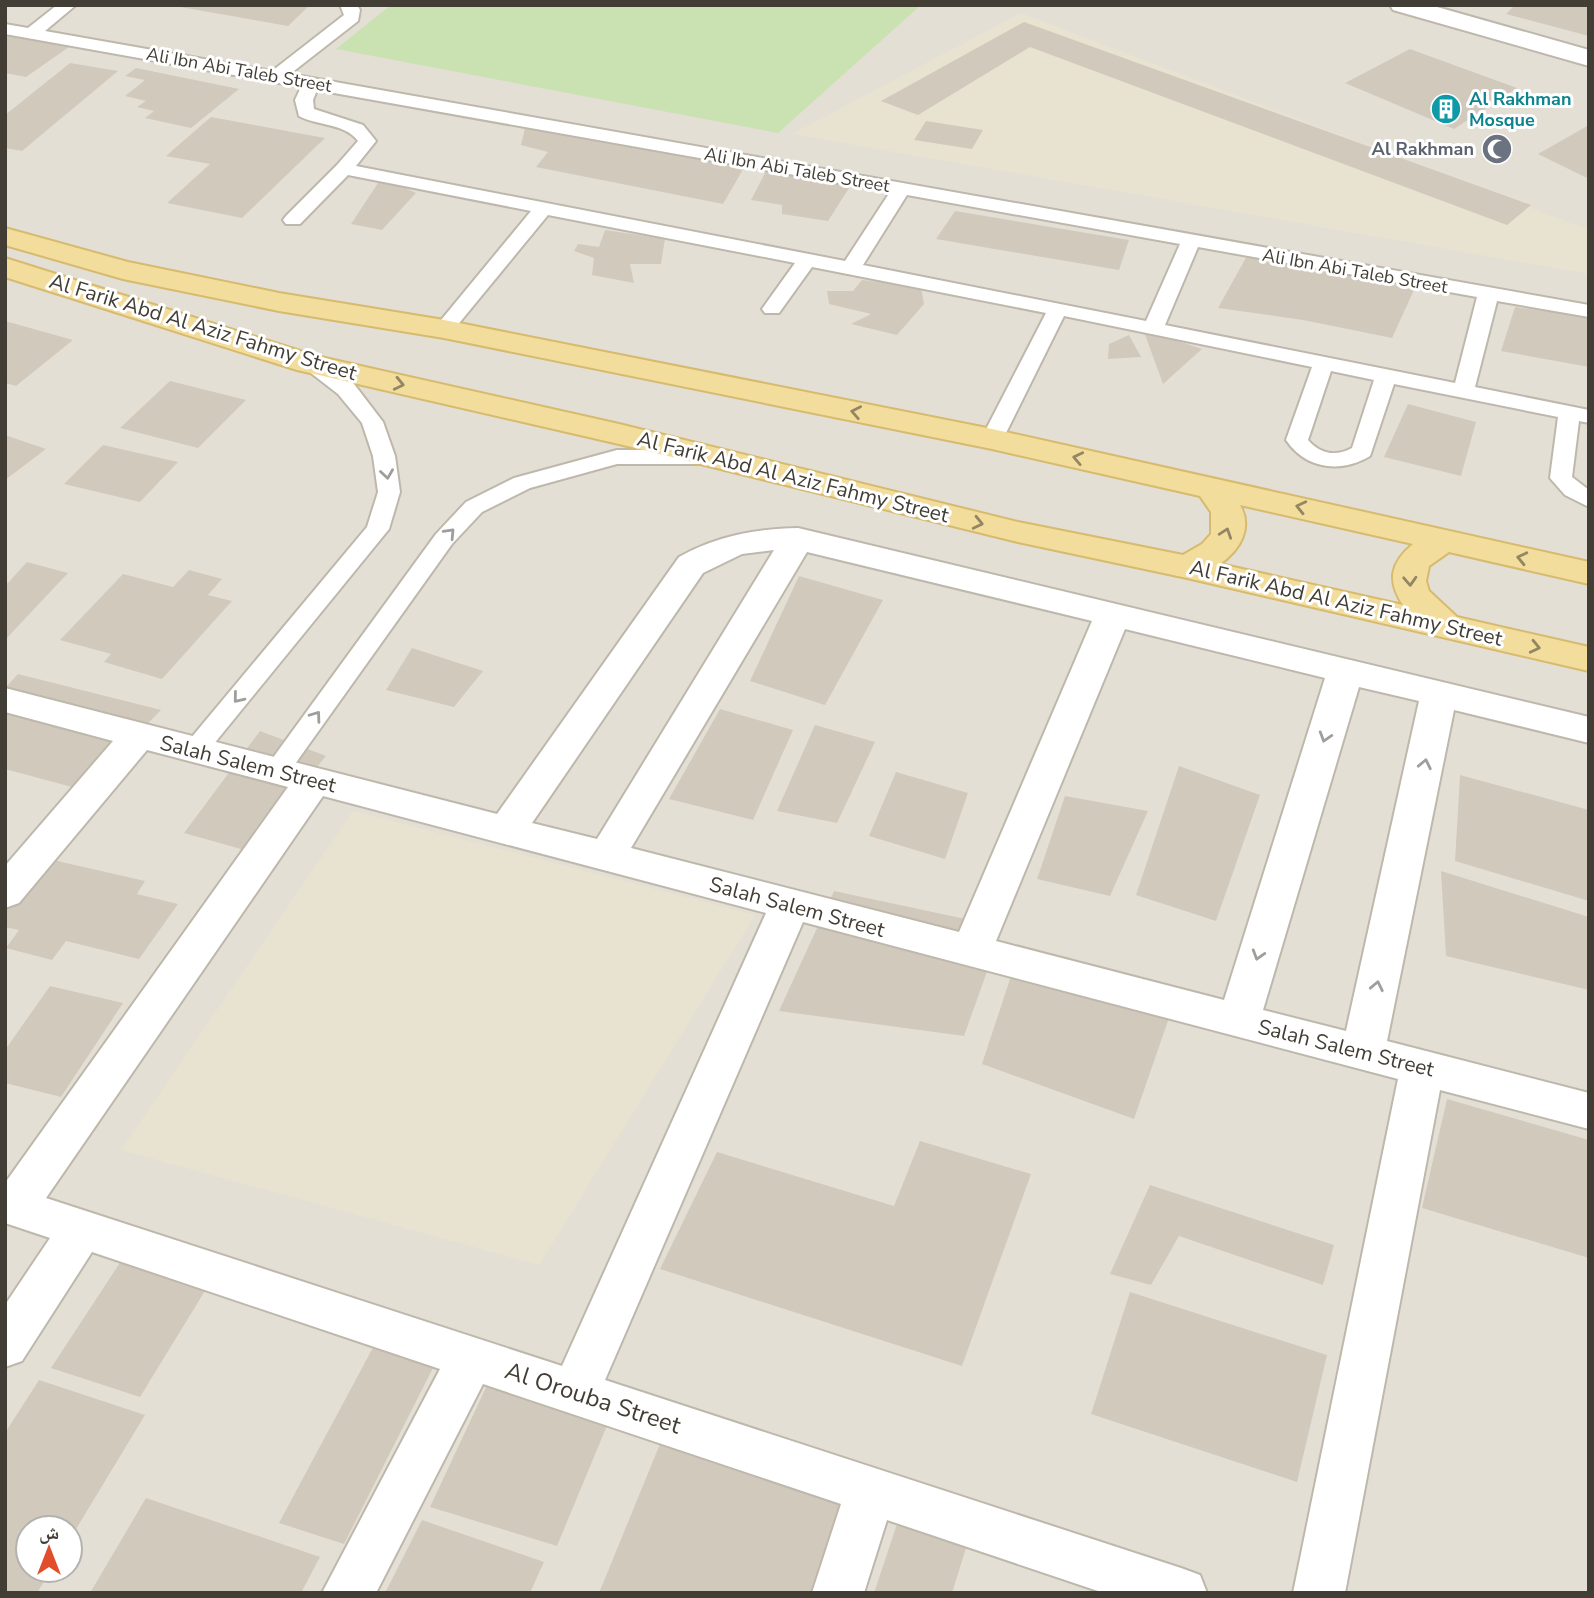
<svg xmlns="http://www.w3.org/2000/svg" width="1594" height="1598" viewBox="0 0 1594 1598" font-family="'Nunito Sans','Noto Naskh Arabic',sans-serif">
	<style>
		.residential { fill: #e4dfd4; fill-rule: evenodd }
		.education { fill: #e8e2d0 }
		.green { fill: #cae1b2 }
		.building { fill: #d1c9bc }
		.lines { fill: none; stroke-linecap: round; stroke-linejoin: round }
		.service-casing { stroke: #beb8ac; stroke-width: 4 }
		.minor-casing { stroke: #beb8ac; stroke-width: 4 }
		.primary-casing { stroke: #d6ba6e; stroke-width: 4 }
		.service { fill: #fff; fill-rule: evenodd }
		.minor { fill: #fff; fill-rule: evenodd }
		.primary { fill: #f3dd9c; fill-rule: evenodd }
		.oneway { stroke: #928663 }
		.oneway2 { stroke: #a09e9a }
		.labels { text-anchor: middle; stroke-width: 6; stroke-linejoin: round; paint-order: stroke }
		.far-street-label { font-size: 18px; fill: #423e35; stroke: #fff }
		.far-culture-label { font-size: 18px; font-weight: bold; fill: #0d838f; stroke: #fff; text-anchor: start }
		.far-worship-label { font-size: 18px; font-weight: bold; fill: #5b616d; stroke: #fff; text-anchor: end }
		.street-label { font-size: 21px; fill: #423e35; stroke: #fff }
		.near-street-label { font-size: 24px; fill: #423e35; stroke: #fff }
	</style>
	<rect width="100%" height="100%" fill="#f0ede5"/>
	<path class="residential" d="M5,5H1589V1593H5ZM28,1528H70V1570H28Z"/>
	<path class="education" d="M1021,13L1589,230V274L792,134Z
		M353,811L755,915L539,1265L121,1150Z"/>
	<path class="green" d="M391,5H921L778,133L336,49Z"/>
	<path class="building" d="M169,5H310L288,26Z
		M1515,5H1589V36L1506,14Z
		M1024,22L1531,205L1507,225L1030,47L918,115L881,101Z
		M5,35L69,47L26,77L5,73Z
		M1410,49L1517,88L1454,129L1345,83Z
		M70,63L118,71L22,151L5,148V115Z
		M136,68L239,89L191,128L145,118L154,111L137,107L146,101L125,96L145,80L125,76Z
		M211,117L325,138L242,218L167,203L210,164L166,156Z
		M926,121L983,130L972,149L914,140Z
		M1589,125V179L1538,154Z
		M525,128L745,166L723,204L536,167L548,152L521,145Z
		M766,171L851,185L828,221L782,214V205L751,200Z
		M382,177L416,193L382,230L351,224Z
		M955,211L1129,240L1119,270L936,239Z
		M605,230L665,239L661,264H630L634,283L592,275L594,258L574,251L578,244L599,247Z
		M1248,254L1367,278L1414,290L1392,338L1303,320L1218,308Z
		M862,280L921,287L924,304L897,335L851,324L871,314L829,304L827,291H853Z
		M1515,307L1589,317V367L1501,351Z
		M5,321L73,340L16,386L5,383Z
		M1143,329L1202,349L1163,384Z
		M1129,335L1141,357L1108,359L1109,344Z
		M170,381L246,400L198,448L120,428Z
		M1408,404L1476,422L1461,476L1384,457Z
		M5,435L46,449L5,480Z
		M103,445L178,462L140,502L64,484Z
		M27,562L68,573L5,640V586Z
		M189,570L222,579L208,595L232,601L162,679L104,662L111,654L60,640L123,574L173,587Z
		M799,576L883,600L825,705L750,681Z
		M412,648L483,671L454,707L386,690Z
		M18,674L161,710L83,790L5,769V688Z
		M720,709L793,730L753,820L669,799Z
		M815,725L875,742L837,823L777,811Z
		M260,731L326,756L248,851L184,833Z
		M1179,766L1260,795L1216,921L1136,895Z
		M896,772L968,793L945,859L869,836Z
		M1460,775L1589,810V901L1455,861Z
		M1065,796L1148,811L1110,896L1037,879Z
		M40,857L145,881L137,894L178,904L139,959L66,941L52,960L6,948L19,930L5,927V903Z
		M1441,871L1589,917V990L1446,956Z
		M834,891L1003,927L964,1036L779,1011Z
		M1011,976L1170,1015L1134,1119L982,1064Z
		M50,986L123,1003L61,1097L5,1083V1050Z
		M1447,1099L1589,1140V1258L1422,1208Z
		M920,1141L1031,1174L962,1366L660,1269L717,1152L894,1206Z
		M1150,1185L1334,1245L1323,1285L1179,1236L1151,1285L1110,1274Z
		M125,1255L211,1281L140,1397L51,1368Z
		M1130,1292L1327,1355L1297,1482L1091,1414Z
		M377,1340L437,1360L344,1544L279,1523Z
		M39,1380L145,1415L70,1539V1528H28V1570H51L37,1593H5V1433Z
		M489,1381L611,1416L557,1546L430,1507Z
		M660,1444L853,1503L823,1593H599Z
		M146,1498L320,1557L301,1593H90Z
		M902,1509L971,1532L952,1593H874Z
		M422,1520L544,1562L530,1593H385Z"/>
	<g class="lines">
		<g class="service-casing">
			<path id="service" d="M57,5H76L45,31L272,71L344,15L340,5H357L360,10L358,21L290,74L1589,305V317L1497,301L1475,387L1589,410V423L1579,421L1572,477L1589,490V507L1565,495L1550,478L1558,417L1394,384L1370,456C1340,474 1306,469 1286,440L1312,367L1064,316L1003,439L1000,444H984L981,439L1046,313L812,267L779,313H765L762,309L795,263L548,215L451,333H437L434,329L437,325L531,211L348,175L300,224H286L283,220L286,216L337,165L358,141C345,123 317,126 299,116L295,100L301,87L5,34V24L28,28ZM317,90L890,192L845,261L356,166L376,141L363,125L314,109L313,100ZM907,195L1180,244L1146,321L863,265ZM1198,247L1477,297L1455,383L1165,325ZM1331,371L1374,380L1352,448C1336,457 1320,454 1308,440Z
				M308,357L315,359L354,384L383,422L395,456L400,492L389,529L204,756L195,759L186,756L182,750L186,744L367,527L378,492L373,456L362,423L338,394L298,363L301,359Z
				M617,450H704L712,452L715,457L712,462L704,464H617L530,488L482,512L452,544L285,778L276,781L267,778L263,772L267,766L436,534L466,502L514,478Z"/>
		</g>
		<g class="minor-casing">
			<path id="minor" d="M1390,5H1430L1589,50V66L1393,10Z
				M798,528L1589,717V743L1454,710L1387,1041L1589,1093V1129L1440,1090L1345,1593H1293L1398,1079L803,922L605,1380L1181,1568L1200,1575L1207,1593H1104L887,1520L864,1593H812L841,1504L483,1384L376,1593H322L440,1369L92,1252L22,1361L5,1367V1305L50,1238L5,1223V1183L288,787L147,750L19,903L5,908V866L113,741L5,712V688L497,814L679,557C717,536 754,529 798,528ZM774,550L597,839L532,823L703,573L742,554ZM807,552L1092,621L959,932L631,848ZM1125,629L1325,678L1224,1000L996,941ZM1359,687L1419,701L1346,1031L1263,1010ZM323,796L766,913L562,1366L46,1198Z"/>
		</g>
		<g class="primary-casing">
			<path id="primary" d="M5,228L128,262L279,293L444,320L992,429L1589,562V584L1449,552L1429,566L1426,581L1429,591L1457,617L1589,647V671L1187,578L1018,542L619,444L297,370L5,277V258L316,356L619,424L1018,522L1183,555L1202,544L1211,534V512L1200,496L992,449L444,338L279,311L123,279L5,245ZM1240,505L1413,544C1390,563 1387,581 1403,605L1220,564C1240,550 1253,528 1240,505Z"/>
		</g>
		<use href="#service" class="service"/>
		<use href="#minor" class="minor"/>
		<use href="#primary" class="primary"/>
	</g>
	<defs><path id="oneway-chevron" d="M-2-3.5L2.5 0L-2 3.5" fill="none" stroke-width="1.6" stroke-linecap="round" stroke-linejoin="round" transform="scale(1.75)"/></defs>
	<g class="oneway">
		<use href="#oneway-chevron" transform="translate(399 384) rotate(13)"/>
		<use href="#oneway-chevron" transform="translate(856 412) rotate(-169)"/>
		<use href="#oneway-chevron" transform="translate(1078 458) rotate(-168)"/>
		<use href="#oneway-chevron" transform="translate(1301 507) rotate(-167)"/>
		<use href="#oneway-chevron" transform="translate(978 523) rotate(13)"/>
		<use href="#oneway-chevron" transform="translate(1226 533) rotate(-71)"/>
		<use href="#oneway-chevron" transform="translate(1522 558) rotate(-167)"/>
		<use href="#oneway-chevron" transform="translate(1410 581) rotate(87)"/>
		<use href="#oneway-chevron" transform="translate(1535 647) rotate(13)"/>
	</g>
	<g class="oneway2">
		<use href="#oneway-chevron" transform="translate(387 474) rotate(82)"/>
		<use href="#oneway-chevron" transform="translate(450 533) rotate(-47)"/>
		<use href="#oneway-chevron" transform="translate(238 698) rotate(129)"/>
		<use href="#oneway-chevron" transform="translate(316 716) rotate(-54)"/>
		<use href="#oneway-chevron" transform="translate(1325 737) rotate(107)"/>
		<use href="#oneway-chevron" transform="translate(1425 764) rotate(-78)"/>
		<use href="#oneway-chevron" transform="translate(1258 955) rotate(107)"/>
		<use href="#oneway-chevron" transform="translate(1377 986) rotate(-78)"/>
	</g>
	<defs>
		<g id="building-disc" transform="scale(1.575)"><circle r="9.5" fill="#0f9aa8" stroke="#fff"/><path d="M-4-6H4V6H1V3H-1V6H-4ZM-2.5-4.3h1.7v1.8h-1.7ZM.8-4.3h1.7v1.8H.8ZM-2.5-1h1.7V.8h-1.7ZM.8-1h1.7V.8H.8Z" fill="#fff"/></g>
		<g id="mosque-disc" transform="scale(1.575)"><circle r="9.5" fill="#6b7280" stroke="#fff"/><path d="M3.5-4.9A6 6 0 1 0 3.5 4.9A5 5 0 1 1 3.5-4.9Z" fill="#fff"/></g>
	</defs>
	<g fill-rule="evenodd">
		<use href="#building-disc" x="1446" y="109"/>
		<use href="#mosque-disc" x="1497" y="149"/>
	</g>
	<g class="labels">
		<g class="far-street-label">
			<text transform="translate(239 70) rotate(10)" y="6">Ali Ibn Abi Taleb Street</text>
			<text transform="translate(797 170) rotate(10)" y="6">Ali Ibn Abi Taleb Street</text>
			<text transform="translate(1355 271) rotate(10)" y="6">Ali Ibn Abi Taleb Street</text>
		</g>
		<g class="far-culture-label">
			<text x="1469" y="105">Al Rakhman<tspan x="1469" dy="21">Mosque</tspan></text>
		</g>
		<g class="far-worship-label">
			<text x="1474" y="155">Al Rakhman</text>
		</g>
		<g class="street-label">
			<text transform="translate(203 327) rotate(17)" y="7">Al Farik Abd Al Aziz Fahmy Street</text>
			<text transform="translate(793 477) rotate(14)" y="7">Al Farik Abd Al Aziz Fahmy Street</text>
			<text transform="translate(1346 603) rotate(13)" y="7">Al Farik Abd Al Aziz Fahmy Street</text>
			<text transform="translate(248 764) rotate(14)" y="7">Salah Salem Street</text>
			<text transform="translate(797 907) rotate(15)" y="7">Salah Salem Street</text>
			<text transform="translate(1346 1048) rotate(14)" y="7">Salah Salem Street</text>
		</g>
		<g class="near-street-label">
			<text transform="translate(593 1398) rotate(18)" y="8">Al Orouba Street</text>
		</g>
	</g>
	<rect width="1594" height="1598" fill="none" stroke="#423e35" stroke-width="14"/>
	<g transform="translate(49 1549)"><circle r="33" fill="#ffffff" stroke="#b3b2ae" stroke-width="2"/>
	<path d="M0-5L12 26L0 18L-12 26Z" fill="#e24d2b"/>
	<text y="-10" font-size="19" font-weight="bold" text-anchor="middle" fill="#423e35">ش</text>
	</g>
</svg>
